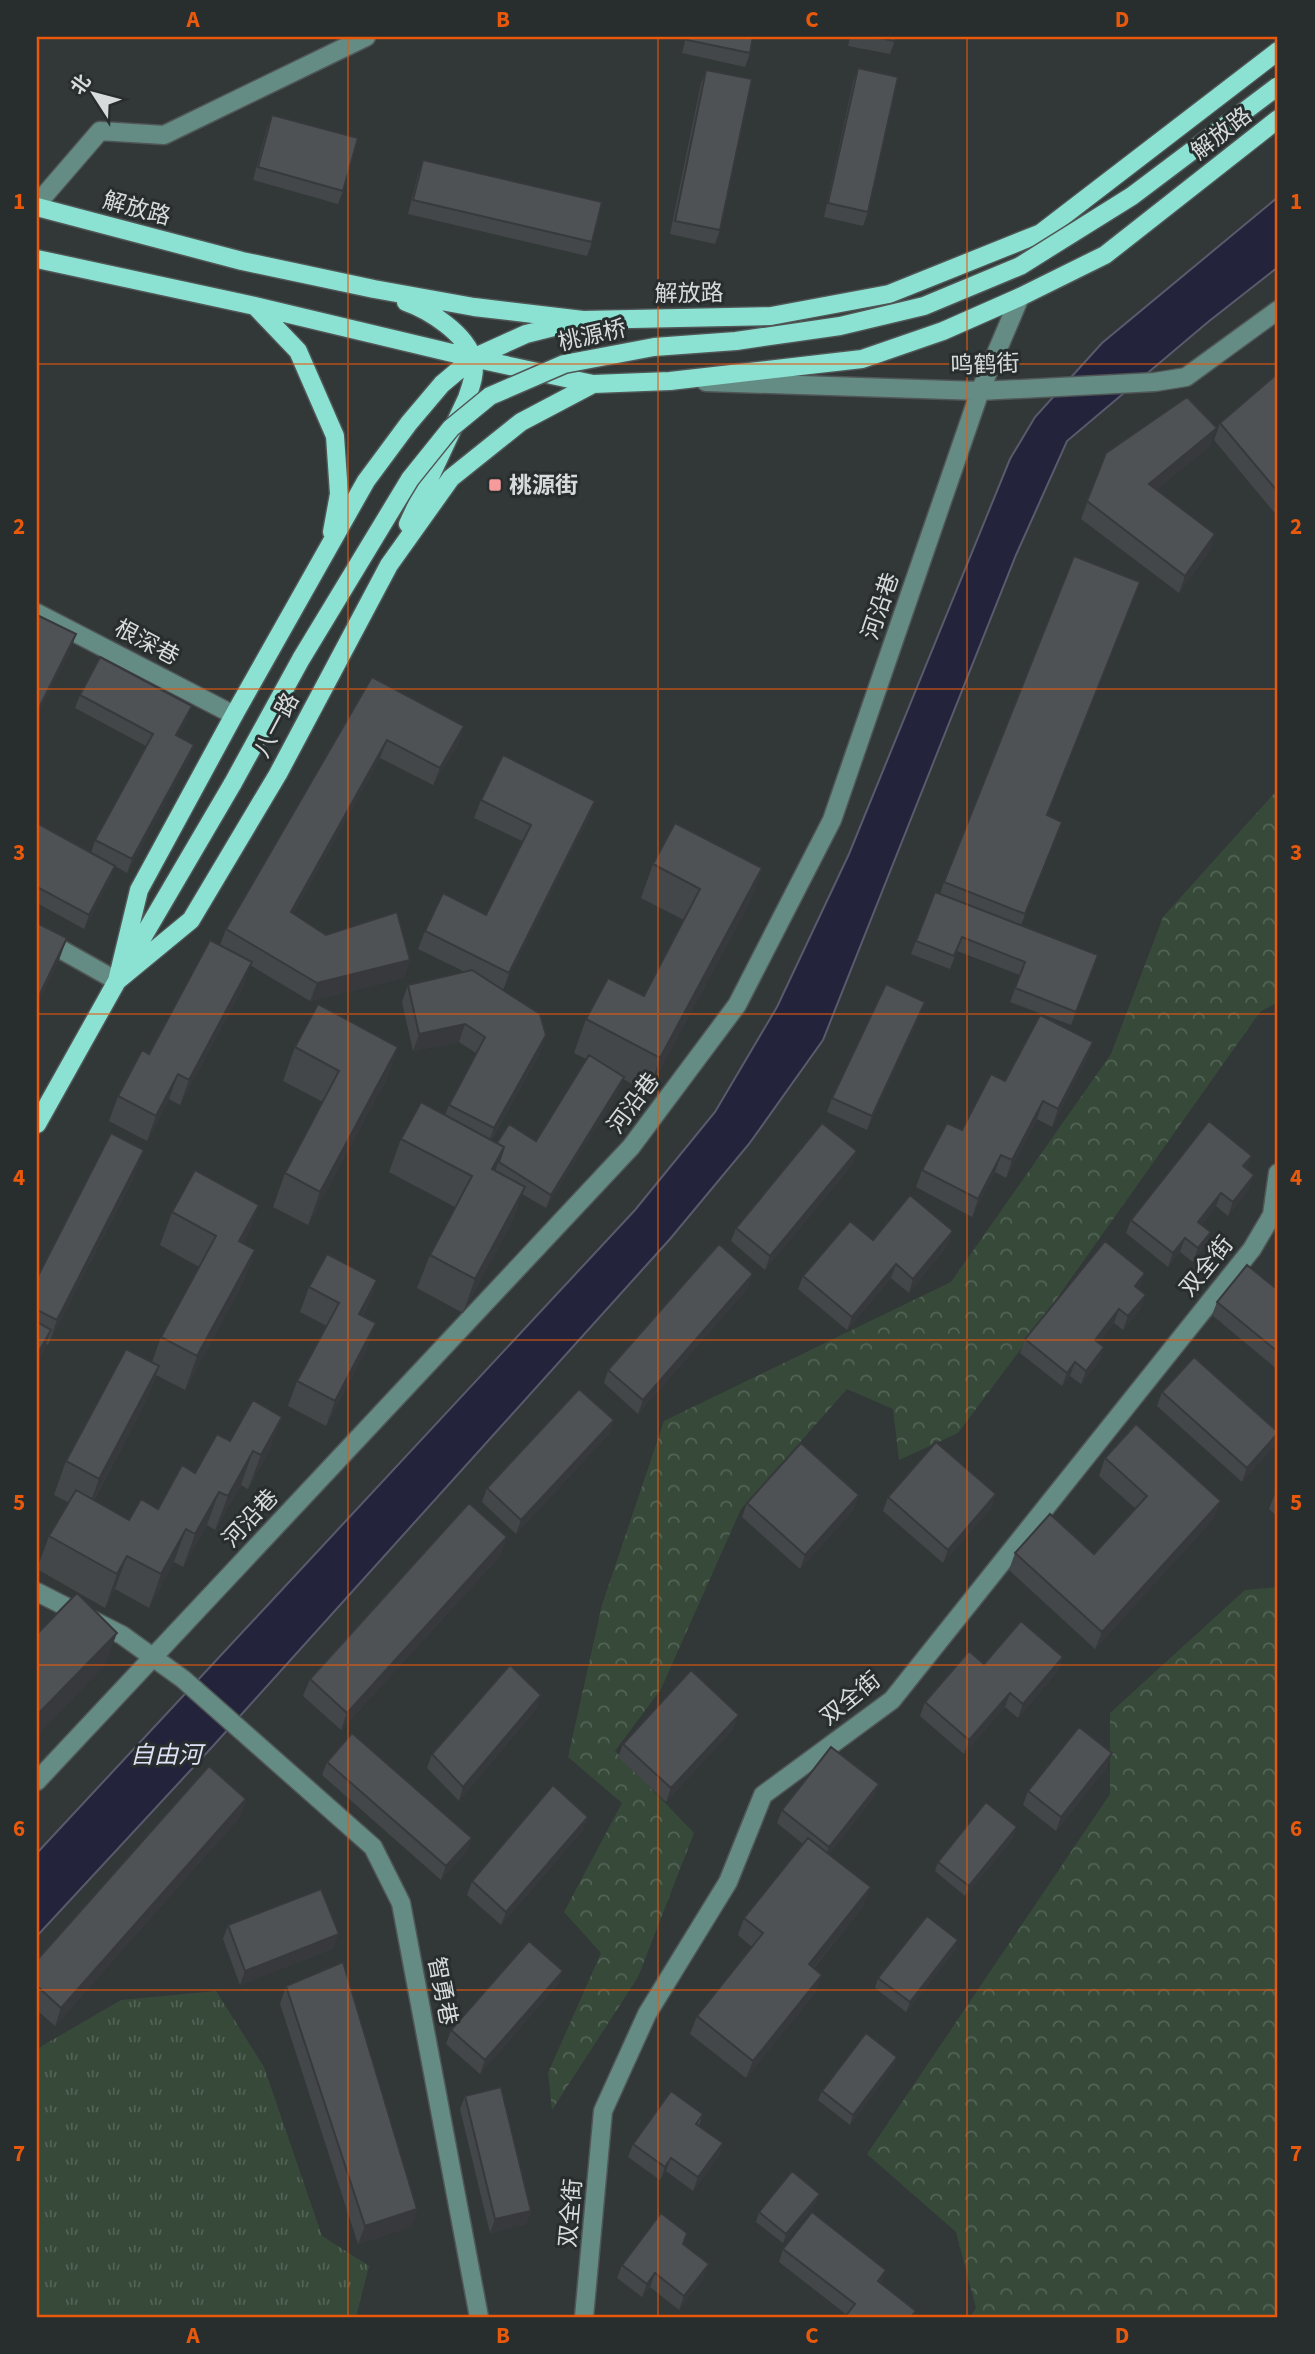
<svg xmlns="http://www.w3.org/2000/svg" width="1315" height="2354" viewBox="0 0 1315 2354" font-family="'Source Sans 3','Noto Sans SC',sans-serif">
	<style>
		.grass { fill: url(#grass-tufts) }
		.forest { fill: url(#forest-crowns) }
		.water { fill: #23243c; stroke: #595b6c; stroke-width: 2 }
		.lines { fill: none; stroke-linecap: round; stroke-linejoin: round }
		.minor-casing { stroke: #505555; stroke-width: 21 }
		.major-casing { stroke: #505555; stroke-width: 21 }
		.minor { stroke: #648c84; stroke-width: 18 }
		.major { stroke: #8be2d2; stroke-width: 18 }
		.major-bridge-casing { stroke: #505555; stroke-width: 21; stroke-linecap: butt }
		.major-bridge { stroke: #8be2d2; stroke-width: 18 }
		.wall { fill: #444749 }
		.shaded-wall { fill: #37393c }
		.building { fill: #4f5255; stroke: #37393c; stroke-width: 2 }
		.grid { fill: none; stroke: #e8590c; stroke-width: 2; stroke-opacity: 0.55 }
		.poi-dot { fill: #f59b9c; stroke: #282d2e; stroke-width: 2.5 }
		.labels { text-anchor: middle; stroke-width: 6; stroke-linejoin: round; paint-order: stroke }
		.street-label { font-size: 23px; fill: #d8dbdb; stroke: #282d2e }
		.poi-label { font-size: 23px; font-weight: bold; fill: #d8dbdb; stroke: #282d2e; text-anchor: start }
		.water-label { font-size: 24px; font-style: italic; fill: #dfe2f7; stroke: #282d2e }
		.neatline { fill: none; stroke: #e8590c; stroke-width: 2.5 }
		.grid-label { font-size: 23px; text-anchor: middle; font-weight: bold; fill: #e8590c }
	</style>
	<defs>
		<pattern id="grass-tufts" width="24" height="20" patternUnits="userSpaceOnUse" patternTransform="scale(1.75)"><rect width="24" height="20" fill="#374a3a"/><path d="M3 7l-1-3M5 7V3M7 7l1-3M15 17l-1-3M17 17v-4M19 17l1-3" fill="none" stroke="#536456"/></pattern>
		<pattern id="forest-crowns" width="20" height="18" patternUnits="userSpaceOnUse" patternTransform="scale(1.75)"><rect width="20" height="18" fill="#374a3a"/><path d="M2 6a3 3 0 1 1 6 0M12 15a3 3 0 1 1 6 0" fill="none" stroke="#536456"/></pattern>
	</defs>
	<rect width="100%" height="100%" fill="#323738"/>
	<path class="grass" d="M216,1991L264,2067L322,2236L369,2266L356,2317H37V2051L42,2046L121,2000Z"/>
	<path class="forest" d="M1278,789V1002L1260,1012L1026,1342L958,1433L899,1460L893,1409L847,1389L741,1509L661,1689L615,1751L694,1833L638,1977L552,2110L548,2073L601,1953L564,1912L622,1803L568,1757L602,1605L664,1421L951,1282L1111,1054L1163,917Z
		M1278,1587V2317H970L976,2308L956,2232L867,2154L1110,1794V1713L1245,1590Z"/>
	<path class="water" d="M1278,197V267L1208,322L1067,441L1016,555L823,1040L749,1144L670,1239L213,1746L37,1936V1853L635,1210L715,1112L777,1007L849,854L1010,459L1035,417L1102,343Z"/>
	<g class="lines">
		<g class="minor-casing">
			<path id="minor" d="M37,204L100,131L164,135L366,37
				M706,382L980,391L1155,382L1186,377L1278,310
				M37,613L234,715
				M37,936L117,981
				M37,1592L122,1635L183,1679L373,1847L401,1903L479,2317
				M37,1781L631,1147L737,1005L832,820L980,391L1020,297
				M584,2317L603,2111L647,2014L728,1882L763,1795L892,1700L1252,1249L1272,1215L1278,1173"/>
		</g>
		<g class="major-casing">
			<path id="major" d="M37,207L242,261L374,289L474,307L583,320L771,316L889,294L1041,233L1278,51
				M37,259L255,306L473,358L593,384L670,381L862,359L943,331L1020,297L1105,255L1278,119
				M406,302C429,310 467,334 473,360C476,373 471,386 467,398L408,524
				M255,306L298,351L335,436L339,494L332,532
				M117,981L139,890L234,715L366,481L409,423L442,384L473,358L526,334L570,323
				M117,981L191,920L278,774L389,565L451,478L521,422L593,384
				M37,1124L117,981L233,783"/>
		</g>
		<use href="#minor" class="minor"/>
		<use href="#major" class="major"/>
		<g class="major-bridge-casing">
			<path id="major-bridge" d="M233,783L301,659L410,479L451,428L490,396L564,364L654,347L736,341L840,326L924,306L1020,266L1132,196L1278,86"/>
		</g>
		<use href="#major-bridge" class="major-bridge"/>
	</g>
	<path class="wall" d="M686,37H753L750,53L745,67L682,53Z
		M850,37H896L890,54L848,46Z
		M858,68L868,212L863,226L824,217L853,82Z
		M706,70L720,230L715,244L670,234L701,83Z
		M272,115L343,191L338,204L253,180L267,128Z
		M423,160L592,242L587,256L408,214L418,174Z
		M1278,373V517L1214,440L1220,423Z
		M1210,446L1156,490L1209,552L1179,593L1081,519L1106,453Z
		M1140,582L1047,816L1056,839L1021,925L1098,955L1071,1025L1010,1002L1020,975L957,951L950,969L911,954L935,892L940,894L944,882Z
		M372,677L464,726L458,744L433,785L380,758L293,914L326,935L410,960L404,978L310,1001L250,965L243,987L180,1105L169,1099L147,1141L109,1121L118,1096L149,1054L220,945L226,929Z
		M80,695L187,720L178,736L194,745L189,759L127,873L115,866L110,880L84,929L37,903V824L91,853L95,840L146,746L75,708Z
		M481,800L595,801L588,819L503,990L540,1053L491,1140L497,1143L536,1141L586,1059L574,1053L586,1019L644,996L684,920L641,898L653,864L762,868L750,902L648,1092L623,1079L619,1090L546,1208L522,1194L513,1220L463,1313L417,1288L430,1255L455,1207L389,1172L401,1139L445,1115L449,1105L476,1053L459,1042L413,1051L402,1002L408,985L465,972L418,949L425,931L486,915L522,841L474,818Z
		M920,1015L867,1130L827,1112L832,1098Z
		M1093,1042L1086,1060L1052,1127L1037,1119L1006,1178L995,1172L972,1217L916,1187L922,1170L962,1130L1005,1081Z
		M295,1047H398L386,1080L308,1225L273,1207L285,1173L323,1102L283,1081Z
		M857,1151L852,1165L765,1270L731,1241L736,1228Z
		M1247,1170L1249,1189L1228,1216L1216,1206L1202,1224L1211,1232L1206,1245L1193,1262L1180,1252L1168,1267L1126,1233L1131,1220Z
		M135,1175L48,1345L46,1344L37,1367V1278Z
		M259,1205L244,1244L255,1250L243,1283L185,1390L156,1375L147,1399L94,1500L129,1520L158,1509L230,1441L270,1450L248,1489L241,1485L215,1530L207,1525L183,1567L174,1562L149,1608L115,1589L105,1608L37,1569L49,1536L68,1502L54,1495L66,1461L152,1362L161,1337L199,1267L160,1245L172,1212Z
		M873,1240L948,1245L909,1293L891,1278L847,1330L798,1289L803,1276Z
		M1145,1273L1138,1289L1141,1308L1123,1330L1114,1323L1098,1343L1104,1347L1099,1361L1081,1384L1070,1376L1062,1386L1020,1353L1025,1339Z
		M377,1280L368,1305L363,1316L367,1348L326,1426L288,1406L297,1381L327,1326L300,1312L309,1287Z
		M748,1288L638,1414L604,1383L608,1370Z
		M1278,1290V1370L1212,1315L1217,1302Z
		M1162,1392L1274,1446L1242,1482L1157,1406Z
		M614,1420L609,1434L516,1534L482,1502L487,1488Z
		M1105,1458L1214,1518L1095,1649L1009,1570L1015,1553L1094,1554L1136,1509L1099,1476Z
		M1278,1491V1517L1269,1509L1274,1496Z
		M888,1497L991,1508L943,1563L883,1511Z
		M747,1503L854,1509L800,1569L742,1517Z
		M501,1555L341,1730L303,1696L310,1679Z
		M1063,1657L1058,1671L1018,1718L1005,1707L964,1754L920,1716L925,1702Z
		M537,1708L459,1801L427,1768L432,1754Z
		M734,1728L666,1802L618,1757L623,1744Z
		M327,1762L472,1838L467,1851L441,1880L322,1775Z
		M1107,1767L1056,1831L1023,1805L1028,1791Z
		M874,1797L829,1854L864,1905L814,1968L816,1992L746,2078L690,2034L697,2016L752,1947L738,1935L744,1918L803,1844L777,1823L782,1810Z
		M246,1799L240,1817L55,2026L37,2010V1960Z
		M588,1817L583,1830L501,1925L467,1895L472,1881Z
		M1014,1837L965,1896L935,1871L938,1862Z
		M228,1925L334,1948L240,1985L223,1939Z
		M958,1940L955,1950L906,2012L875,1988L878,1978Z
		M563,1971L558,1984L480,2074L446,2044L451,2030Z
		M286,1986L417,2209L411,2227L358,2244L280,2004Z
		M894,2066L850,2125L818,2100L822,2091Z
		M465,2096L531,2211L526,2224L490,2233L460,2109Z
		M703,2114L699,2126L723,2143L718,2157L693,2191L666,2171L660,2180L628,2157L633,2144Z
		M820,2194L816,2203L783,2243L756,2222L759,2212Z
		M683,2244L704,2277L679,2310L650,2287L642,2297L617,2278L622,2265Z
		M783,2249L881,2284L916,2311L914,2317H845L847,2315L779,2262Z"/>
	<path class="shaded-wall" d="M1217,428L1210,446L1142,502L1149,484Z
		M1215,534L1209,552L1179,593L1185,576Z
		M76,634L70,652L37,717V712Z
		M192,706L187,720L171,749L176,735Z
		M464,726L458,744L433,785L440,768Z
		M387,740L380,758L284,930L291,912Z
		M194,745L189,759L127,873L132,859Z
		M595,801L588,819L503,991L509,973Z
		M115,866L110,880L84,929L89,915Z
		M762,868L750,902L648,1092L660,1058Z
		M67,938L58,963L37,1007V1000Z
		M410,960L404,978L310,1001L317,983Z
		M252,962L243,987L180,1105L189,1080Z
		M925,1002L920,1015L867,1130L872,1116Z
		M465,1024L459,1042L413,1051L419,1034Z
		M546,1035L540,1053L487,1146L494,1128Z
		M1093,1042L1086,1060L1052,1127L1058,1109Z
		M398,1047L386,1080L308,1225L320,1192Z
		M178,1074L169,1099L147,1141L156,1116Z
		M624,1077L619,1090L546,1208L551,1195Z
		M1043,1101L1037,1119L1006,1178L1012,1160Z
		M504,1147L492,1180V1169Z
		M144,1150L135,1175L48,1345L57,1320Z
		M857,1151L852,1165L765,1270L770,1256Z
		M1001,1155L995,1172L972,1217L978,1199Z
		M1252,1156L1247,1169L1243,1166Z
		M1254,1175L1249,1189L1228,1216L1233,1202Z
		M525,1187L513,1220L463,1313L475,1279Z
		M1221,1193L1216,1206L1193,1235L1198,1222Z
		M259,1205L247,1238L227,1275L239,1241Z
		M953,1231L948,1245L909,1293L913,1279Z
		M1211,1232L1206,1245L1193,1262L1198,1248Z
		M1185,1238L1180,1252L1168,1267L1173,1253Z
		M255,1250L243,1283L185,1390L197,1356Z
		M896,1264L891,1278L847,1330L852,1317Z
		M1145,1273L1140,1287L1130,1300L1135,1286Z
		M753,1274L748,1288L638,1414L643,1400Z
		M377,1280L368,1305L350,1339L359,1314Z
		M1146,1295L1141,1308L1123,1330L1128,1316Z
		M1119,1309L1114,1323L1090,1353L1095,1340Z
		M376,1323L367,1348L326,1426L335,1401Z
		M51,1330L39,1363L37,1367V1355Z
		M1104,1347L1099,1361L1081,1384L1086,1371Z
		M1075,1362L1070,1376L1062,1386L1067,1373Z
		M159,1366L147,1399L87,1512L99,1479Z
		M282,1417L270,1450L248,1489L261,1455Z
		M614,1420L609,1434L516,1534L521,1520Z
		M1278,1433L1274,1446L1242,1482L1247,1468Z
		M253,1451L241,1485L215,1530L228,1496Z
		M219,1492L207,1525L183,1567L195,1534Z
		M996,1494L991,1508L943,1563L948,1550Z
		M859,1495L854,1509L800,1569L805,1555Z
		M1221,1501L1214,1518L1095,1649L1102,1632Z
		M186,1529L174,1562L149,1608L161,1574Z
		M507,1537L501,1555L341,1730L347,1713Z
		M127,1556L115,1589L105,1608L117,1574Z
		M117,1633L105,1666L37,1736V1715Z
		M1063,1657L1058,1671L1018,1718L1023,1704Z
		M1010,1693L1005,1707L964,1754L969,1740Z
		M541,1695L537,1708L459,1801L463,1787Z
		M739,1715L734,1728L666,1802L671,1788Z
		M1112,1753L1107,1767L1056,1831L1061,1817Z
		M879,1784L874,1797L824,1860L829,1847Z
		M246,1799L240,1817L55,2026L61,2008Z
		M588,1817L583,1830L501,1925L506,1912Z
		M1017,1827L1014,1837L965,1896L969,1886Z
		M472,1838L467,1851L441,1880L446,1866Z
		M871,1887L864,1905L802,1982L809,1964Z
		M339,1934L334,1948L240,1985L245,1971Z
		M958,1940L955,1950L906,2012L910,2002Z
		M563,1971L558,1984L480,2074L485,2060Z
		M822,1975L816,1992L746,2078L753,2061Z
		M897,2057L894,2066L850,2125L853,2115Z
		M723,2143L718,2157L693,2191L698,2177Z
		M671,2158L666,2171L660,2180L665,2167Z
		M820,2194L816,2203L783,2243L786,2234Z
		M417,2209L411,2227L358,2244L365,2226Z
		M531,2211L526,2224L490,2233L495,2219Z
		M709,2264L704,2277L679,2310L684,2296Z
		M886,2270L882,2283L873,2295L878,2281Z
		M655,2273L650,2287L642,2297L647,2284Z"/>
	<path class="building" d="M687,37H753L750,53L687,40Z
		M874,37H896L895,41Z
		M858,68L898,77L868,212L828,203Z
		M706,70L752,79L720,230L675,221Z
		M272,115L358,138L343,191L258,167Z
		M423,160L602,202L592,242L413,200Z
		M1278,373V492L1220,423Z
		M1187,397L1217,428L1149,484L1215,534L1185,576L1087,501L1106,453Z
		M1074,556L1140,582L1047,815L1062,822L1025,914L944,882Z
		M37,615L76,634L37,712Z
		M100,657L192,706L176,735L194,745L132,859L95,840L153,734L80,695Z
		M372,677L464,726L440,768L387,740L291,912L326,935L397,912L410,960L317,983L226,929Z
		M503,755L595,801L509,973L425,931L443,893L486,915L531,825L481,800Z
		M37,823L115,866L89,915L37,887Z
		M675,823L762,868L660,1058L586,1019L608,978L644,996L700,889L653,864Z
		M935,892L1098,955L1076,1012L1015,988L1025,962L962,937L954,956L916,941Z
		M37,923L67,938L37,1000Z
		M210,940L252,962L189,1080L178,1074L156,1116L118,1096L142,1050L149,1054Z
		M472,970L540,1014L546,1035L494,1128L449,1105L485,1037L465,1024L419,1034L408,985Z
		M886,984L925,1002L872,1116L832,1098Z
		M318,1004L398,1047L320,1192L285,1173L339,1071L295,1047Z
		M1040,1015L1093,1042L1058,1109L1043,1101L1012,1160L1001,1155L978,1199L922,1170L947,1123L962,1130L991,1074L1005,1081Z
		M589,1055L624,1077L551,1195L499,1162L504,1147L497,1143L509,1124L536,1141Z
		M421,1102L504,1147L492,1169L525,1187L475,1279L430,1255L472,1176L401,1139Z
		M1209,1121L1252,1156L1243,1166L1254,1175L1233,1202L1221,1193L1198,1222L1211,1232L1198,1248L1185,1238L1173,1253L1131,1220Z
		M822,1123L857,1151L770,1256L736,1228Z
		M111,1133L144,1150L57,1320L37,1310V1278Z
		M195,1170L259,1205L239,1241L255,1250L197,1356L161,1337L216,1236L172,1212Z
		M910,1195L953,1231L913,1279L896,1264L852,1317L803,1276L850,1221L873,1240Z
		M1105,1241L1145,1273L1135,1286L1146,1295L1128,1316L1119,1309L1095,1340L1104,1347L1086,1371L1075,1362L1067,1373L1025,1339Z
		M719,1244L753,1274L643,1400L608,1370Z
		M327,1254L377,1280L359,1314L376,1323L335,1401L297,1381L339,1303L309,1287Z
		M1247,1265L1278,1290V1352L1217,1302Z
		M37,1322L51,1330L37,1355Z
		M126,1349L159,1366L99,1479L66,1461Z
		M1194,1357L1278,1432V1433L1247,1468L1162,1392Z
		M579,1389L614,1420L521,1520L487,1488Z
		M253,1400L282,1417L261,1455L253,1451L228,1496L219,1492L195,1534L186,1529L161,1574L127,1556L117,1574L49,1536L76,1490L129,1520L141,1499L158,1509L182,1465L195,1473L217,1434L230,1441Z
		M1136,1424L1221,1501L1102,1632L1015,1553L1050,1514L1094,1554L1147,1496L1105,1458Z
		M936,1442L996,1494L948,1550L888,1497Z
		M801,1443L859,1495L805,1555L747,1503Z
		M469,1503L507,1537L347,1713L310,1679Z
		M77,1593L117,1633L37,1715V1634Z
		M1021,1621L1063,1657L1023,1704L1010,1693L969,1740L925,1702L969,1651L984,1664Z
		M510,1665L541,1695L463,1787L432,1754Z
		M691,1670L739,1715L671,1788L623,1744Z
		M1079,1727L1112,1753L1061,1817L1028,1791Z
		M352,1733L472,1838L446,1866L327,1762Z
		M831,1747L879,1784L829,1847L782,1810Z
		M209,1766L246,1799L61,2008L37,1986V1960Z
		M553,1785L588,1817L506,1912L472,1881Z
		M986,1802L1017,1827L969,1886L938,1862Z
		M808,1838L871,1887L809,1964L822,1975L753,2061L697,2016L763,1933L744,1918Z
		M321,1889L339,1934L245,1971L228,1925Z
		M927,1916L958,1940L910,2002L878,1978Z
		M529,1941L563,1971L485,2060L451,2030Z
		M343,1962L417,2209L365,2226L286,1986Z
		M866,2033L897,2057L853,2115L822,2091Z
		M501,2087L531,2211L495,2219L465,2096Z
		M671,2091L703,2114L696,2124L723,2143L698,2177L671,2158L665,2167L633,2144Z
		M792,2171L820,2194L786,2234L759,2212Z
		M812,2212L886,2270L878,2281L916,2311L911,2317H845L855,2304L783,2249Z
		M661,2213L687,2233L683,2244L709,2264L684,2296L655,2273L647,2284L622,2265Z"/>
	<path class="grid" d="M348,37V2317M658,37V2317M967,37V2317M37,364H1278M37,689H1278M37,1014H1278M37,1340H1278M37,1665H1278M37,1990H1278"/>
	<rect class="poi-dot" x="488" y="478" width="14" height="14" rx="3.5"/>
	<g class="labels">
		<g class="street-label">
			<text transform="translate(1221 133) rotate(-38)" y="8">解放路</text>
			<text transform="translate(137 208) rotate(15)" y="8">解放路</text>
			<text transform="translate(689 293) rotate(-1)" y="8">解放路</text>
			<text transform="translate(592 335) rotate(-13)" y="8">桃源桥</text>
			<text transform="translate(985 364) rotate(-2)" y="8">鸣鹤街</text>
			<text transform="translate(880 606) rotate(-71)" y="8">河沿巷</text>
			<text transform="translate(147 642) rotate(28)" y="8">根深巷</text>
			<text transform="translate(276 725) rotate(-62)" y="8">八一路</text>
			<text transform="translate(633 1103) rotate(-53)" y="8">河沿巷</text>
			<text transform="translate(1206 1266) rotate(-51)" y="8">双全街</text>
			<text transform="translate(250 1518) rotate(-47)" y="8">河沿巷</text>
			<text transform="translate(850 1698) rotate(-39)" y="8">双全街</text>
			<text transform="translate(443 1991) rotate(79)" y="8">智勇巷</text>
			<text transform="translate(570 2213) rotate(-85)" y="8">双全街</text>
		</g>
		<g class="poi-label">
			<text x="509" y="493">桃源街</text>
		</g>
		<g class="water-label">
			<text x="166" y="1763">自由河</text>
		</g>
	</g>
	<rect width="1315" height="2354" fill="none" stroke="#282d2e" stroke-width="77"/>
	<g transform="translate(94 94) rotate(306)" stroke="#282d2e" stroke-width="5" paint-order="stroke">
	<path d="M0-5L12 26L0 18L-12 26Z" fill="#d8dbdb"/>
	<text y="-10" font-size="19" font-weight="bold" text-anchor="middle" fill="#d8dbdb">北</text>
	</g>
	<rect x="38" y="38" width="1238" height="2278" class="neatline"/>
	<g class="grid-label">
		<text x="193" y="27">A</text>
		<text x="503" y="27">B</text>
		<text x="812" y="27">C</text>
		<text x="1122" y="27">D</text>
		<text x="19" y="209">1</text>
		<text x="1296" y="209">1</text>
		<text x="19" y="534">2</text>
		<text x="1296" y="534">2</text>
		<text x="19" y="860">3</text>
		<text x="1296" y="860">3</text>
		<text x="19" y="1185">4</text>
		<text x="1296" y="1185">4</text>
		<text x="19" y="1510">5</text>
		<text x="1296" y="1510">5</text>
		<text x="19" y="1836">6</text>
		<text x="1296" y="1836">6</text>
		<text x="19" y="2161">7</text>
		<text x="1296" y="2161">7</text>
		<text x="193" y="2343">A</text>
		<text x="503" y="2343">B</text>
		<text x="812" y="2343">C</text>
		<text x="1122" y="2343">D</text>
	</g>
</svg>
